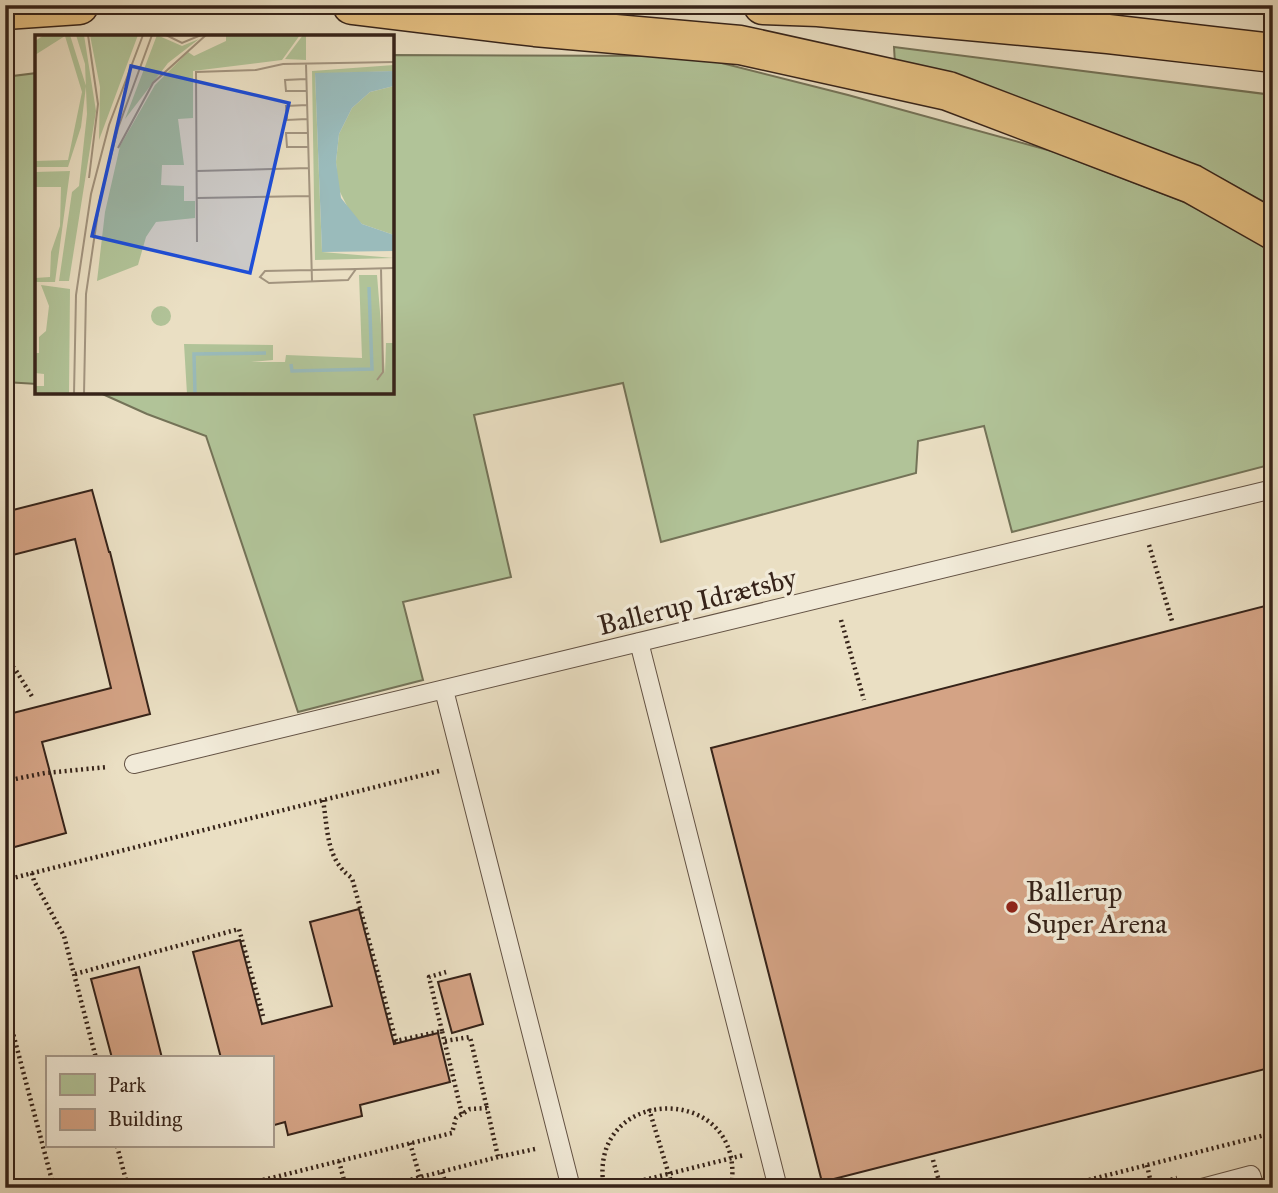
<svg xmlns="http://www.w3.org/2000/svg" width="1278" height="1193" viewBox="0 0 1278 1193" font-family="'IM FELL Great Primer',serif">
	<style>
		.green { fill: #b1c398; stroke: #747358; stroke-width: 2 }
		.building { fill: #d4a385; stroke: #362319; stroke-width: 2 }
		.lines { fill: none; stroke-linecap: round; stroke-linejoin: round }
		.lane-casing { stroke: #635244; stroke-width: 20 }
		.highway-casing { stroke: #362319; stroke-width: 41 }
		.path { stroke: #362319; stroke-width: 4.5; stroke-dasharray: 2 3.5; stroke-linecap: butt }
		.lane { stroke: #f1ead8; stroke-width: 18 }
		.highway { stroke: #e5c082; stroke-width: 38 }
		.poi-dot { fill: #8f2418; stroke: #f1ead8; stroke-width: 2.5 }
		.labels { text-anchor: middle; stroke-width: 7; stroke-linejoin: round; paint-order: stroke }
		.street-label { font-size: 28px; fill: #362319; stroke: #f1ead8 }
		.poi-label { font-size: 28px; fill: #362319; stroke: #f1ead8; text-anchor: start }
		.inset-river { fill: none; stroke: #9abbbb; stroke-width: 3.5 }
		.inset-road { fill: none; stroke: #a2947f; stroke-width: 2 }
		.view { fill: #1d4ed8; fill-opacity: 0.15; stroke: #1d4ed8; stroke-width: 3.5 }
		.inset-edge { fill: none; stroke: #362319; stroke-width: 3.5 }
	</style>
	<rect width="100%" height="100%" fill="#eadfc3"/>
	<filter id="stains"><feTurbulence type="fractalNoise" baseFrequency=".00286" numOctaves="4"/><feColorMatrix values="0 0 0 0 .2 0 0 0 0 .09 0 0 0 0 .02 0 0 0 .5 -.17"/></filter>
	<radialGradient id="worn" r=".72"><stop offset=".6" stop-color="#630" stop-opacity="0"/><stop offset="1" stop-color="#630" stop-opacity=".3"/></radialGradient>
	<path class="green" d="M894,47L1273,95V207L1222,179L895,64Z
		M392,55L694,56L848,95L1055,152L1182,201L1273,248V464L1012,532L984,426L918,441L916,473L661,542L623,383L474,415L511,577L403,602L423,680L298,712L206,436L147,414L98,392H392Z
		M37,73V384L5,382V77Z"/>
	<path class="building" d="M92,490L109,552H110L150,714L42,742L66,833L11,848L5,826V715L111,688L75,539L5,557V512Z
		M1273,604V1067L822,1182L711,748Z
		M359,909L394,1044L438,1033L450,1082L360,1105L362,1116L288,1135L285,1122L271,1126V1058H221L193,952L240,940L262,1024L332,1006L310,922Z
		M139,967L162,1058H112L91,979Z
		M470,974L483,1024L452,1033L438,982Z"/>
	<g class="lines">
		<g class="lane-casing">
			<path id="lane" d="M639,642L778,1188
				M444,690L571,1188
				M134,764L1273,489
				M1202,1188L1251,1175L1255,1188"/>
		</g>
		<g class="highway-casing">
			<path id="highway" d="M352,5L535,27L740,45L948,91L1192,184L1273,230
				M763,5L818,7L1108,34L1273,53
				M5,10L79,5"/>
		</g>
		<path class="path" d="M1149,545L1172,621
			M841,620L864,700
			M5,649L12,664
			M5,659L15,669L33,698
			M5,781L45,773L108,767
			M323,800C328,830 326,860 352,878L396,1041L442,1031L462,1114
			M32,873L34,881L64,936L96,1058
			M5,880L439,771
			M75,974L239,929L263,1016
			M5,1003L54,1188
			M442,1031L429,977L446,972
			M445,1041L470,1037L487,1108
			M649,1109L673,1188
			M410,1143L420,1177
			M117,1146L128,1188
			M933,1160L941,1188
			M339,1161L346,1188
			M1147,1165L1152,1188
			M442,1172L447,1188
			M262,1180L264,1188
			M231,1188L452,1133L456,1118L470,1109L487,1108L498,1157L535,1149
			M379,1188L498,1157
			M604,1188C585,1083 749,1081 731,1188
			M612,1188L744,1155
			M1057,1188L1273,1133
			M1139,1188L1177,1178"/>
		<use href="#lane" class="lane"/>
		<use href="#highway" class="highway"/>
	</g>
	<circle class="poi-dot" cx="1012" cy="907" r="7"/>
	<g class="labels">
		<g class="street-label">
			<text transform="translate(697 601) rotate(-14)" y="10">Ballerup Idrætsby</text>
		</g>
		<g class="poi-label">
			<text x="1026" y="901">Ballerup<tspan x="1026" dy="32">Super Arena</tspan></text>
		</g>
	</g>
	<g transform="translate(35 35)">
		<rect width="359" height="359" fill="#eadfc3"/>
		<path d="M9,0H35L51,51L46,92L33,132H0V126L33,125L47,57L30,1L0,20V6ZM41,0H49L61,76L34,246H24L37,157L44,151L52,79L50,29ZM55,0H103L64,105L65,52ZM122,0L147,11L164,4L133,28L90,84ZM191,0H265L247,25L158,36V83L143,84L149,130H127L126,150L149,151V166H160V183L121,187L111,202L103,230L62,246L70,177L85,111L120,50L153,17L159,21L191,6ZM268,0H271V25L250,24ZM359,30V36L280,39L287,217L359,223L280,225L277,36ZM359,51V200L327,189L315,177L303,153L301,127L304,99L317,73L335,57ZM35,136L20,247H0V243L15,242L16,217L25,191L26,152H0V137ZM324,240H342L350,339L351,308H359V359H152L149,309L238,310V325L216,327H250L251,320L327,323ZM6,250L35,254L34,359H0V351H9V339L0,338V318H4V302L11,296L14,271ZM116 281a10 10 0 1 1 20 0a10 10 0 1 1-20 0Z" fill="#b1c398"/>
		<path d="M359,36V51L335,57L317,73L304,99L301,127L306,163L327,189L359,200V216L287,217L280,38Z" fill="#9abbbb"/>
		<path class="inset-river" d="M256,329L257,336L337,334L334,252M160,359L159,319L231,318"/>
		<path class="inset-road" d="M53,0L63,69L54,143M131,0L147,8L166,0M271,29L277,246M271,44L250,45L251,56H272M272,70L251,71L252,85L272,84M273,98H251L252,112H273M83,113L118,48L171,0M162,136L274,133M162,163L274,161M162,207L161,37L221,35L248,29L359,27M321,234L313,245L234,248L225,242L230,236L276,235L321,234L359,233M342,345L348,337L346,233M39,359L41,260L56,159L74,90L108,0M49,359L51,259L65,164L83,93L117,0"/>
		<path class="view" d="M96,31L254,68L215,238L57,201Z"/>
		<rect width="359" height="359" class="inset-edge"/>
	</g>
	<rect width="1278" height="1193" fill="none" stroke="#eadfc3" stroke-width="28"/>
	<rect x="7" y="7" width="1264" height="1179" fill="none" stroke="#362319" stroke-width="3.5"/>
	<rect x="14" y="14" width="1250" height="1165" fill="none" stroke="#362319" stroke-width="2"/>
	<rect x="46" y="1056" width="228" height="91" fill="#f1ead8" stroke="#a69a8c" stroke-width="2"/>
	<rect x="60" y="1074" width="35" height="21" fill="#b1c398" stroke="#a69a8c" stroke-width="2"/>
	<text x="108" y="1092" font-size="21" fill="#362319">Park</text>
	<rect x="60" y="1109" width="35" height="21" fill="#d4a385" stroke="#a69a8c" stroke-width="2"/>
	<text x="108" y="1126" font-size="21" fill="#362319">Building</text>
	<rect width="100%" height="100%" filter="url(#stains)"/>
	<rect width="100%" height="100%" fill="url(#worn)"/>
</svg>
